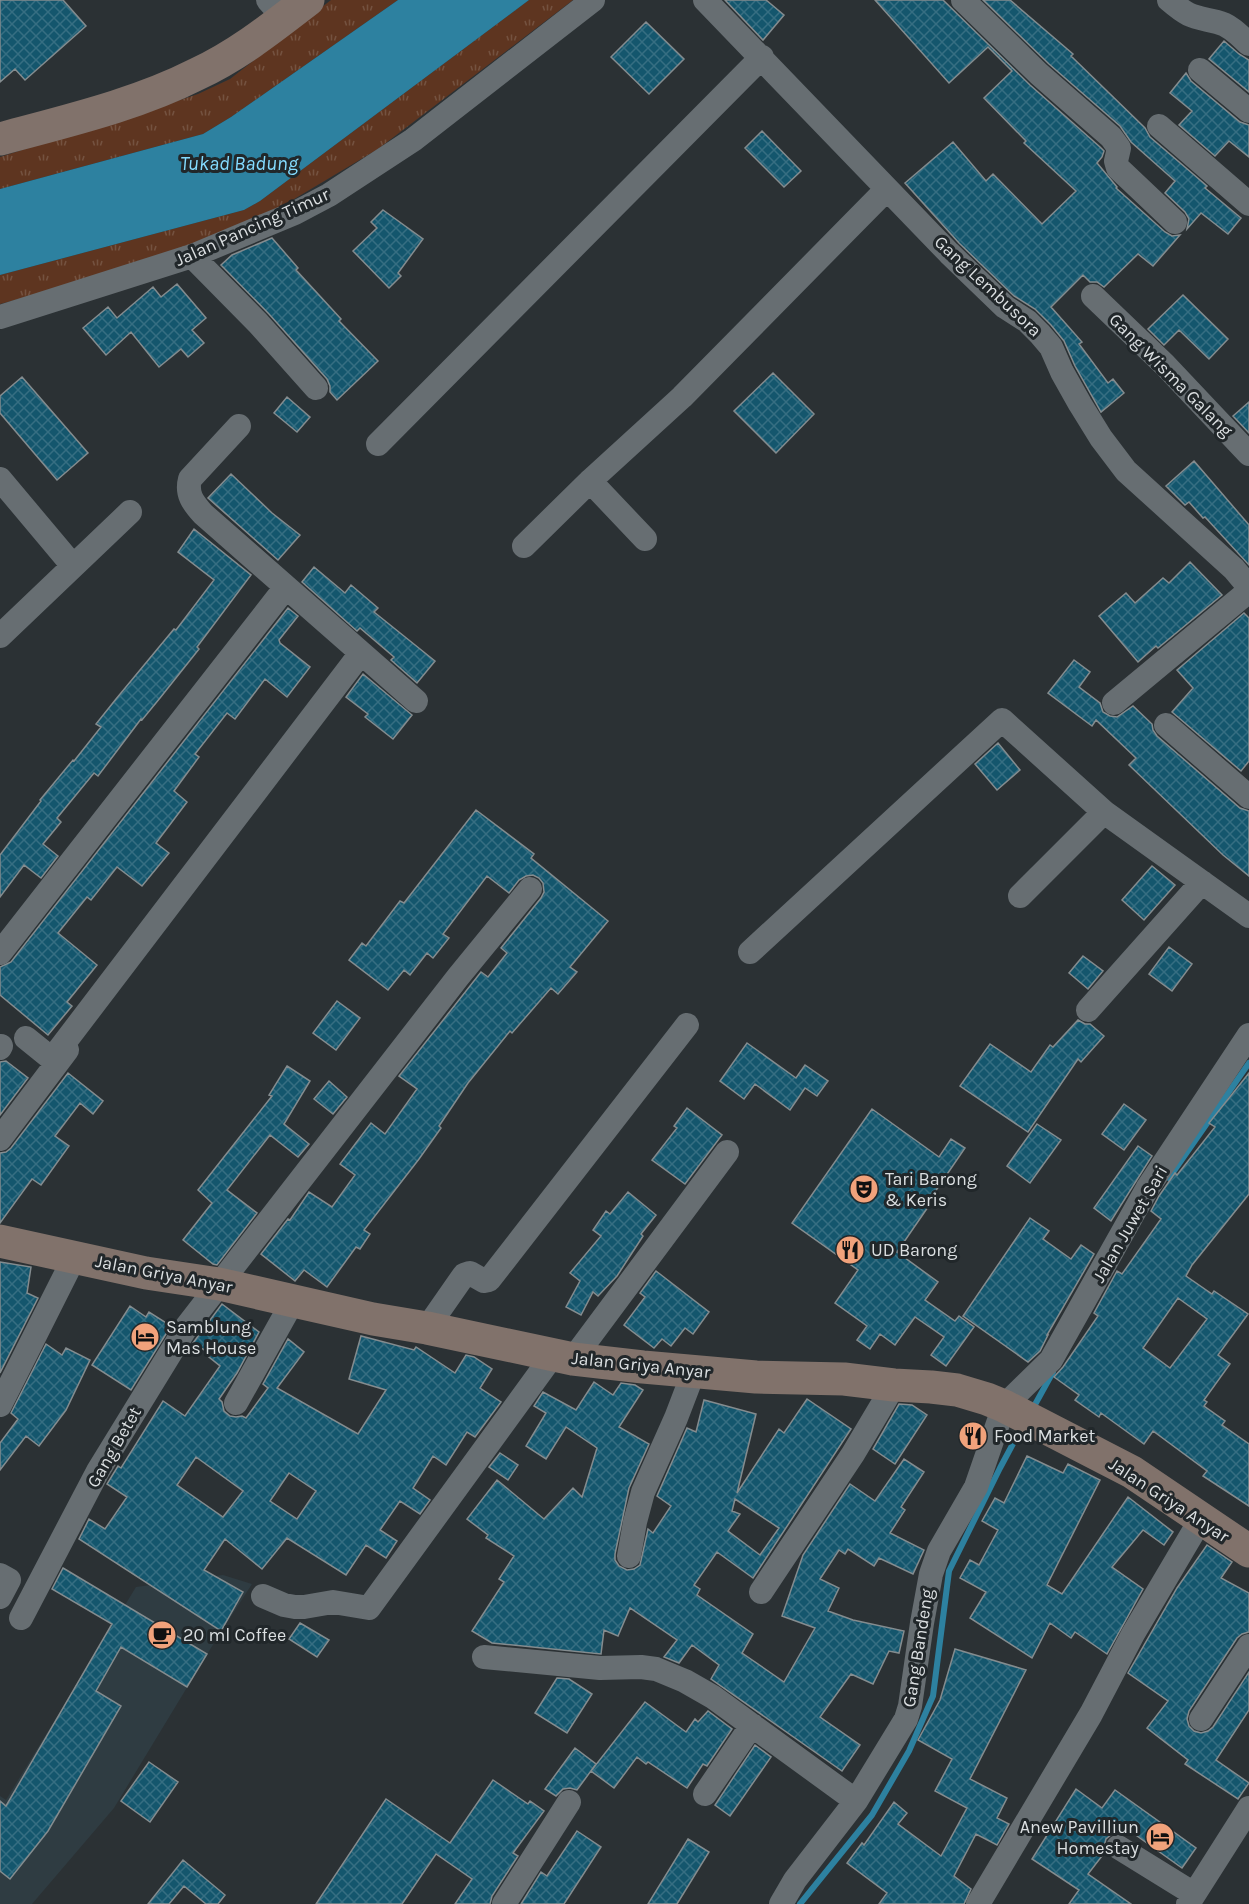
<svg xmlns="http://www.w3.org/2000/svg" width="1249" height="1904" viewBox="0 0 1249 1904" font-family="Karla,sans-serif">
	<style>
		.built { fill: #2f3c42 }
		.grass { fill: url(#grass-tufts) }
		.water { fill: #2d81a0 }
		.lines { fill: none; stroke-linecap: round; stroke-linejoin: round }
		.stream { stroke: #2d81a0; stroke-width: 6 }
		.building { fill: url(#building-cross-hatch); stroke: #848c8f; stroke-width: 1.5; fill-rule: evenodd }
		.street { stroke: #676e72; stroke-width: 24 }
		.secondary { stroke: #81726b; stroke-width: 33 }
		.labels { text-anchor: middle; stroke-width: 6; stroke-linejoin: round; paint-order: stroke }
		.street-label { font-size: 18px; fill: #dbdfe1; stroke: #21272a }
		.poi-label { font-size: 18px; fill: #dbdfe1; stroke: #21272a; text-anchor: start }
		.water-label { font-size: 20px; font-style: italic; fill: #84dbff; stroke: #21272a }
	</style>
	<defs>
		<pattern id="grass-tufts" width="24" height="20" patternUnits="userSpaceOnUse" patternTransform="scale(1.5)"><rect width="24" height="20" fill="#5e3520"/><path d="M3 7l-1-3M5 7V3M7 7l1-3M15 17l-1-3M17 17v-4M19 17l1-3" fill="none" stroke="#745240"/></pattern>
		<pattern id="building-cross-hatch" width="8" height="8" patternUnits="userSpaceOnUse" patternTransform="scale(1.5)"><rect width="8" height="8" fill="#14566d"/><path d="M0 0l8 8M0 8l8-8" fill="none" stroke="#366e82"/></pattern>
	</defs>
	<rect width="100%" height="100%" fill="#2b3134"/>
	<path class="built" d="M223,1575L252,1584L217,1638L114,1808L32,1904H0V1796L6,1800L136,1587Z"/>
	<path class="grass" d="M331,0H398L231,117L203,134L0,189V157L171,103L198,94L230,79Z
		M529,0H573L378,149L254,223L76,284L0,304V275L244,210L260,201Z"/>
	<path class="water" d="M398,0H529L260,201L244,210L0,275V189L203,134L231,117Z"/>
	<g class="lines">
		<path class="stream" d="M1169,1178L1249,1063
			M1032,1410L1053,1372
			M800,1904L872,1815L909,1751L933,1696L949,1571L1000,1468L1022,1427"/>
	</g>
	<path class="building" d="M0,0H63L86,26L25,80L15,69L0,82Z
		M725,0H766L784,15L763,40Z
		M875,0H943L1030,85L1100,147L1104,151L1102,157L1097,163L1117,187L1116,188L1165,232L1172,236L1180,235L1153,266L1138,254L1104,287L1097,282H1090L1083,275L1051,307L1082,342L1079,344L1108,383L1113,379L1124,393L1101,412L1075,366L1064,341L1051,325L1035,309L1014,296L959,243L905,183L953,142L986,181L993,174L1042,224L1076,191L1024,143L1026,141L984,98L1012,71L988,47L949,83Z
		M983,0H1010L1073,54L1071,56L1145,128L1150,137L1207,186L1205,188L1241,218L1228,234L1201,213L1187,229L1189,219L1185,212L1165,193L1175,181L1131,142L1120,126L1049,64Z
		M646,22L684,59L649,94L611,57Z
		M1224,41L1239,54L1249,60V92L1209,59Z
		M1186,73L1191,81L1240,122L1249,125V157L1229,141L1215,156L1179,125L1192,111L1170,93Z
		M762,131L801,171L784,187L745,148Z
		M383,210L423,239L398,273L401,276L389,288L353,251L377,228L371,222Z
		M272,238L298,268L296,270L341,319L339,321L378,361L337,400L330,392V386L327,379L269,314L221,265L232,255Z
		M177,284L206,318L192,330L204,343L188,357L181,349L159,367L131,332L106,355L83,328L108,307L117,318L153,287L161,297Z
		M1183,295L1228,339L1209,359L1179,330L1164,345L1148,329Z
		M773,373L814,414L776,453L734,411Z
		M22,377L88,453L57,480L0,413V396Z
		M287,397L310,417L297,432L274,413Z
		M1249,402V433L1233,416Z
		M1194,461L1249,525V565L1205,517L1203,518L1189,502L1185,505L1166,486Z
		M231,474L272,513L300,535L278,560L208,498Z
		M194,529L251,575L197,647L199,649L160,698L142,720L141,719L98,776L94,773L57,818L61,822L43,844L58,856L41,878L24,865L0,897V855L41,801L40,800L73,760L74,761L101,727L96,724L116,699L174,629L176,630L214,580L178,552Z
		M1190,562L1222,595L1158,648L1156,646L1138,662L1099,616L1126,593L1135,603L1163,578L1169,583Z
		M314,567L345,593L351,585L378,608L374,612L435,661L417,683L391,660L394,657L360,628L357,631L302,582Z
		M288,608L298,616L279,640L280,643L310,667L287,697L265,679L235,719L227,713L195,754L199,757L174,791L187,802L156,843L169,853L142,886L117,867L91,900L87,897L58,933L97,965L67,1002L72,1006L48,1035L0,995V967L11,962Z
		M1244,613L1249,618V761L1241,771L1172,712L1193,688L1177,670Z
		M1074,660L1090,672L1079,687L1100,703L1103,712L1110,716L1117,717L1133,706L1152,724L1153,730L1157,736L1240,808L1249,811V876L1223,855L1129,765L1136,758L1096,720L1092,726L1048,693Z
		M363,674L412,715L393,739L365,717L368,714L346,697Z
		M998,743L1020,770L997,790L975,764Z
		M476,810L534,854L531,858L608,921L570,967L577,972L558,994L551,988L512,1033L510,1031L468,1083L439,1126L441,1128L419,1159L364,1230L370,1234L360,1249L356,1247L327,1287L304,1270L295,1281L261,1254L288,1219L290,1220L309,1192L332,1207L355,1175L340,1164L371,1123L385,1134L417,1089L399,1076L481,972L488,977L507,953L501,948L541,898L544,892L543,883L539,878L533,875L526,876L519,880L509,893L487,876L443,934L449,938L433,958L427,953L410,975L404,970L388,990L349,960L362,943L366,946L400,901L404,903Z
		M1152,866L1175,885L1144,920L1122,900Z
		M1169,947L1192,964L1172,991L1149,974Z
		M1083,956L1103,971L1088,989L1069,973Z
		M337,1001L360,1018L336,1050L313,1033Z
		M1078,1020L1085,1024H1090L1104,1036L1081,1062L1078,1059L1028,1132L960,1086L990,1044L1031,1072L1050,1045L1053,1047Z
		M747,1043L796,1078L805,1065L828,1081L817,1096L805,1088L790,1110L755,1084L744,1099L720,1081Z
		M6,1061L28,1078L0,1115V1062Z
		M287,1066L310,1081L284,1124L309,1144L298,1157L270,1135L227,1190L257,1213L217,1265L213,1264L183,1240L212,1203L198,1190L272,1096L269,1095Z
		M68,1073L103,1101L93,1114L80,1103L55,1136L69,1146L41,1185L32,1179L0,1223V1153L6,1152L11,1148Z
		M1249,1073V1194L1192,1265L1186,1276L1212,1294L1214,1291L1248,1314L1218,1355L1230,1364L1204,1400L1207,1402L1204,1406L1225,1421L1222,1425L1249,1444V1506L1203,1476L1207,1471L1153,1431L1144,1444L1101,1413L1099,1417L1075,1400L1079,1395L1054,1377L1063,1367L1098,1316L1094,1313L1117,1271L1122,1274L1161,1219L1151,1211L1159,1196L1175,1173L1177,1175L1215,1127L1209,1123ZM1178,1298L1207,1319L1170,1368L1143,1348Z
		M329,1081L347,1097L333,1114L314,1099Z
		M1124,1104L1146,1120L1124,1150L1102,1134Z
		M687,1108L722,1135L685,1184L652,1160L677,1128L674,1126Z
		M872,1109L939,1157L951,1139L965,1148L926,1205L928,1207L897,1252L938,1282L925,1300L955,1321L959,1316L974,1327L946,1366L931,1355L944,1337L915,1317L895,1345L880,1334L870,1349L857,1340L867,1326L835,1303L858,1270L792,1223Z
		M1037,1124L1061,1140L1030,1183L1007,1166Z
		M1138,1146L1152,1156L1111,1221L1094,1208Z
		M628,1192L656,1215L641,1234L643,1236L617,1276L598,1296L593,1292L581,1315L566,1307L580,1281L570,1273L601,1236L593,1230L606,1211L610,1214Z
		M1030,1218L1049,1231L1043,1239L1071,1259L1081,1245L1094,1254L1047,1335H1048L1040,1351L1028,1362L963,1316Z
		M0,1262L31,1267L27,1293L38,1298L0,1373Z
		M656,1271L709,1312L693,1334L685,1328L671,1346L662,1339L654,1348L624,1325L645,1297L640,1293Z
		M222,1304L259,1332L237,1373L219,1399L222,1402L224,1411L230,1416L236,1417L242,1416L246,1418L268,1388L263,1384L288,1339L304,1352L277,1388L358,1434L386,1390L349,1379L361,1336L414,1350L416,1347L455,1373L466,1355L474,1357L492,1369L480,1388L501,1402L475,1437L467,1432L446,1465L433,1456L413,1488L430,1500L420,1514L400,1501L380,1530L397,1541L386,1558L366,1545L346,1575L287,1538L262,1569L225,1539L204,1570L243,1592L221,1631L79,1539L89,1519L105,1529L127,1497L107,1484L118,1466L121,1468L163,1401L185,1416L220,1366L209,1357L211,1354L193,1343ZM196,1457L243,1491L223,1517L177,1485ZM289,1473L316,1491L297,1519L270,1501Z
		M130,1306L146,1317L149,1312L171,1326L131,1390L92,1365Z
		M46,1344L62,1355L66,1348L90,1360L66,1410L39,1446L26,1436L0,1470V1443L18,1419L11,1413Z
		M594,1382L613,1395L621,1383L635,1385L643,1390L619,1427L649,1444L629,1488L615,1554V1560L619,1566L627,1570L634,1569L640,1565L648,1529L653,1533L671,1506L657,1496L687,1428L696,1432L704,1400L756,1414L737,1493L779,1429L784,1433L807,1399L851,1429L753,1578L717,1552L694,1585L700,1589L697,1595L753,1634L742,1653L784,1682L815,1628L782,1616L803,1555L850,1484L875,1501L904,1459L924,1472L901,1507L905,1510L890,1533L924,1550L913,1574L879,1558L874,1566L848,1549L845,1554L839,1550L820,1579L839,1588L828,1611L853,1620L904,1631L899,1653L889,1651L873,1684L851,1674L820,1717L860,1745L842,1771L711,1679L719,1665L692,1645L679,1663L664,1657L677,1640L630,1608L618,1636L604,1630L601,1654L492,1643L472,1631L504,1582L499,1579L514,1556L486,1538L488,1535L467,1519L497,1480L544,1519L573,1488L582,1497L597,1448L566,1427L546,1459L526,1446L546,1413L534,1406L543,1392L576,1410ZM735,1499L779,1528L760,1555L728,1531L740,1514L732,1511Z
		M899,1404L912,1405L927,1415L895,1464L873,1449Z
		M500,1453L518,1465L508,1480L489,1467Z
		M1027,1456L1063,1473L1068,1464L1100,1480L1047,1585L1062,1594L1128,1497L1173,1532L1164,1545L1143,1530L1112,1567L1143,1589L1107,1654L1075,1632L1071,1638L1050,1623L1032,1658L970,1618L986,1592L960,1578L970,1560L979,1565L998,1530L982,1521L995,1498L1004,1503Z
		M1207,1545L1232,1562L1221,1578L1249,1593V1632L1242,1634L1237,1638L1189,1711L1187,1719L1189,1726L1194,1731L1201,1733L1208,1731L1213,1727L1249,1672V1710L1216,1760L1249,1783L1238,1799L1185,1764L1188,1760L1147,1728L1168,1701L1128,1673L1177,1588Z
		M63,1568L207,1654L187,1687L121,1647L96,1691L121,1706L48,1831L10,1879L0,1871V1801L6,1806L112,1624L52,1589Z
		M300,1623L329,1640L317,1657L289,1639Z
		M955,1649L1026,1670L970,1779L1007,1798L997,1818L1009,1824L997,1845L976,1834L954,1876L971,1889L964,1904H879L887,1893L847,1863L862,1843L864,1845L894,1802L907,1813L898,1824L941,1856L967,1808L935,1791L952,1759L918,1740L940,1700Z
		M557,1678L569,1679L592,1694L567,1733L535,1713Z
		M645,1702L686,1732L695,1719L698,1722L708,1711L732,1729L707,1766L703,1764L687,1788L648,1762L646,1764L637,1757L614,1788L591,1771Z
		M755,1745L771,1757L730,1816L715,1805Z
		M575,1748L596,1764L577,1790L570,1788L563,1789L556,1796L545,1789Z
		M149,1762L178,1782L150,1822L121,1801Z
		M493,1780L528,1804L530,1801L544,1811L513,1853L518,1856L492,1896L490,1904H455L472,1879L436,1854L402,1904H316L386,1799L450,1843Z
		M1076,1789L1102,1808L1115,1790L1196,1848L1182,1868L1123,1826L1118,1833L1112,1834L1106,1839L1104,1846L1105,1852L1088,1874L1131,1904H1069L1079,1890L1032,1859Z
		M577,1831L601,1847L564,1904H521L541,1872L547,1876Z
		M688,1839L709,1852L677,1904H648Z
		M183,1860L225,1895L218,1904H206L184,1886L169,1904H148Z"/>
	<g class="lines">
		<path class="street" d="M268,0L284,18
			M705,0L949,253L1005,307L1027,321L1040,334L1051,347L1062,372L1080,404L1101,438L1126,471L1234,569L1249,587
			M963,0L1039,74L1111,137L1119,148L1116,161L1118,168L1175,222
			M1169,0C1190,18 1192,16 1217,22C1230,25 1239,35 1249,44
			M1200,70L1249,111
			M1159,126L1249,204
			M192,256L258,323L316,388
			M1093,296L1165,365L1249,454
			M0,317L192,256L295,213L329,195L413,140L593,0
			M239,426L190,479C186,494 193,503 203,514L416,701
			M378,444L762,57
			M0,479L73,566
			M590,481L645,539
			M524,546L590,481L682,397L887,189
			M0,636L130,512
			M1114,703L1249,591
			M1166,725L1249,797
			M1020,896L1104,812
			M750,952L1002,720L1104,812L1249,916
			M0,953L286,587
			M1088,1010L1202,882
			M26,1038L52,1059L361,653
			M0,1048L1,1046
			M0,1139L67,1050
			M427,1328L464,1275L470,1273L484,1281L489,1280L687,1025
			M573,1359L727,1152
			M236,1403L293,1301
			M0,1405L74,1258
			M629,1556L635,1522L643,1492L676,1418L694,1371
			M0,1575L9,1580L0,1597
			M761,1592L853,1454L894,1385
			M263,1596L284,1605L295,1607H304L333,1602L369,1608L553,1355
			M21,1618L98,1471L187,1326L458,977L530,889
			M484,1657L600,1668L641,1667L656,1669L685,1681L713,1697L856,1801
			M1201,1719L1249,1646
			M705,1794L752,1725
			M1118,1847L1194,1894
			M504,1904L569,1802
			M781,1904L795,1880L856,1801L906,1719L910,1706L922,1623L931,1574L939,1551L976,1487L1004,1406L1051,1360L1147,1189L1249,1035
			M978,1904L1091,1714L1133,1634L1201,1519
			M1188,1904L1249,1808"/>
		<path class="secondary" d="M0,139C66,121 136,105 197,74C238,55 273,27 308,0
			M0,1241L146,1273L219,1284L373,1319L427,1328L573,1359L643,1367L756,1377L844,1379L894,1385L931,1387L957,1390L987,1399L1004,1406L1132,1472L1249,1551"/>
	</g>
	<defs>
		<g id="theatre-disc" transform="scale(1.5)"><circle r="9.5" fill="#f1a27b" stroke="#21272a"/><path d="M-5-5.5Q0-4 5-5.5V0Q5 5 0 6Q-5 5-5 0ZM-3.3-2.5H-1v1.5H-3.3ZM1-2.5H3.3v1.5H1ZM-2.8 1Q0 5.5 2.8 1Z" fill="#111"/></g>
		<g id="restaurant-disc" transform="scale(1.5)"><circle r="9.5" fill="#f1a27b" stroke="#21272a"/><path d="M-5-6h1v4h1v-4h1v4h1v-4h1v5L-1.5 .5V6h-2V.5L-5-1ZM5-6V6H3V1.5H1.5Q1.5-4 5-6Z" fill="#111"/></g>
		<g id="hotel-disc" transform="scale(1.5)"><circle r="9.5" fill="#f1a27b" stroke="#21272a"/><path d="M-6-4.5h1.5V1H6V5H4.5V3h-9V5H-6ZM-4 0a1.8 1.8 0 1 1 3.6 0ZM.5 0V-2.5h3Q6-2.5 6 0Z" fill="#111"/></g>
		<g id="cafe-disc" transform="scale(1.5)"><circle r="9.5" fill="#f1a27b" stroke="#21272a"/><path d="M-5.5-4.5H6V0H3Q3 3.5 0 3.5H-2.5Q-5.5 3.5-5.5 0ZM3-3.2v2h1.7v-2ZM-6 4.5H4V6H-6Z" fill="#111"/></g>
	</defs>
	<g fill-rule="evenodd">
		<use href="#theatre-disc" x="864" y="1189"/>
		<use href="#restaurant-disc" x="850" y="1250"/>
		<use href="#hotel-disc" x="145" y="1337"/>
		<use href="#restaurant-disc" x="973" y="1436"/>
		<use href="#cafe-disc" x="162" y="1635"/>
		<use href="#hotel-disc" x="1160" y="1837"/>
	</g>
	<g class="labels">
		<g class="street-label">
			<text transform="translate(252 227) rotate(-24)" y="6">Jalan Pancing Timur</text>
			<text transform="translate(988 286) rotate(43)" y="6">Gang Lembusora</text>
			<text transform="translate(1171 375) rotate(45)" y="6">Gang Wisma Galang</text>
			<text transform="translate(1130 1224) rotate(-60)" y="6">Jalan Juwet Sari</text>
			<text transform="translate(164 1274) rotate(11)" y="6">Jalan Griya Anyar</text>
			<text transform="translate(641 1365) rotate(6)" y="6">Jalan Griya Anyar</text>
			<text transform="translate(114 1447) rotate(-60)" y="6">Gang Betet</text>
			<text transform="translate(1169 1500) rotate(33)" y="6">Jalan Griya Anyar</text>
			<text transform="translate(918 1648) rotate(-81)" y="6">Gang Bandeng</text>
		</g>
		<g class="poi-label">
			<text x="885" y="1185">Tari Barong<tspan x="885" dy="21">&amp; Keris</tspan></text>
			<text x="871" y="1256">UD Barong</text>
			<text x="166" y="1333">Samblung<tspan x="166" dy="21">Mas House</tspan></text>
			<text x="994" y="1442">Food Market</text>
			<text x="183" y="1641">20 ml Coffee</text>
			<text x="1139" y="1833" text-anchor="end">Anew Pavilliun<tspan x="1139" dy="21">Homestay</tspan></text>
		</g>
		<g class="water-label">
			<text x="239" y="170">Tukad Badung</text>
		</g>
	</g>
</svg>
